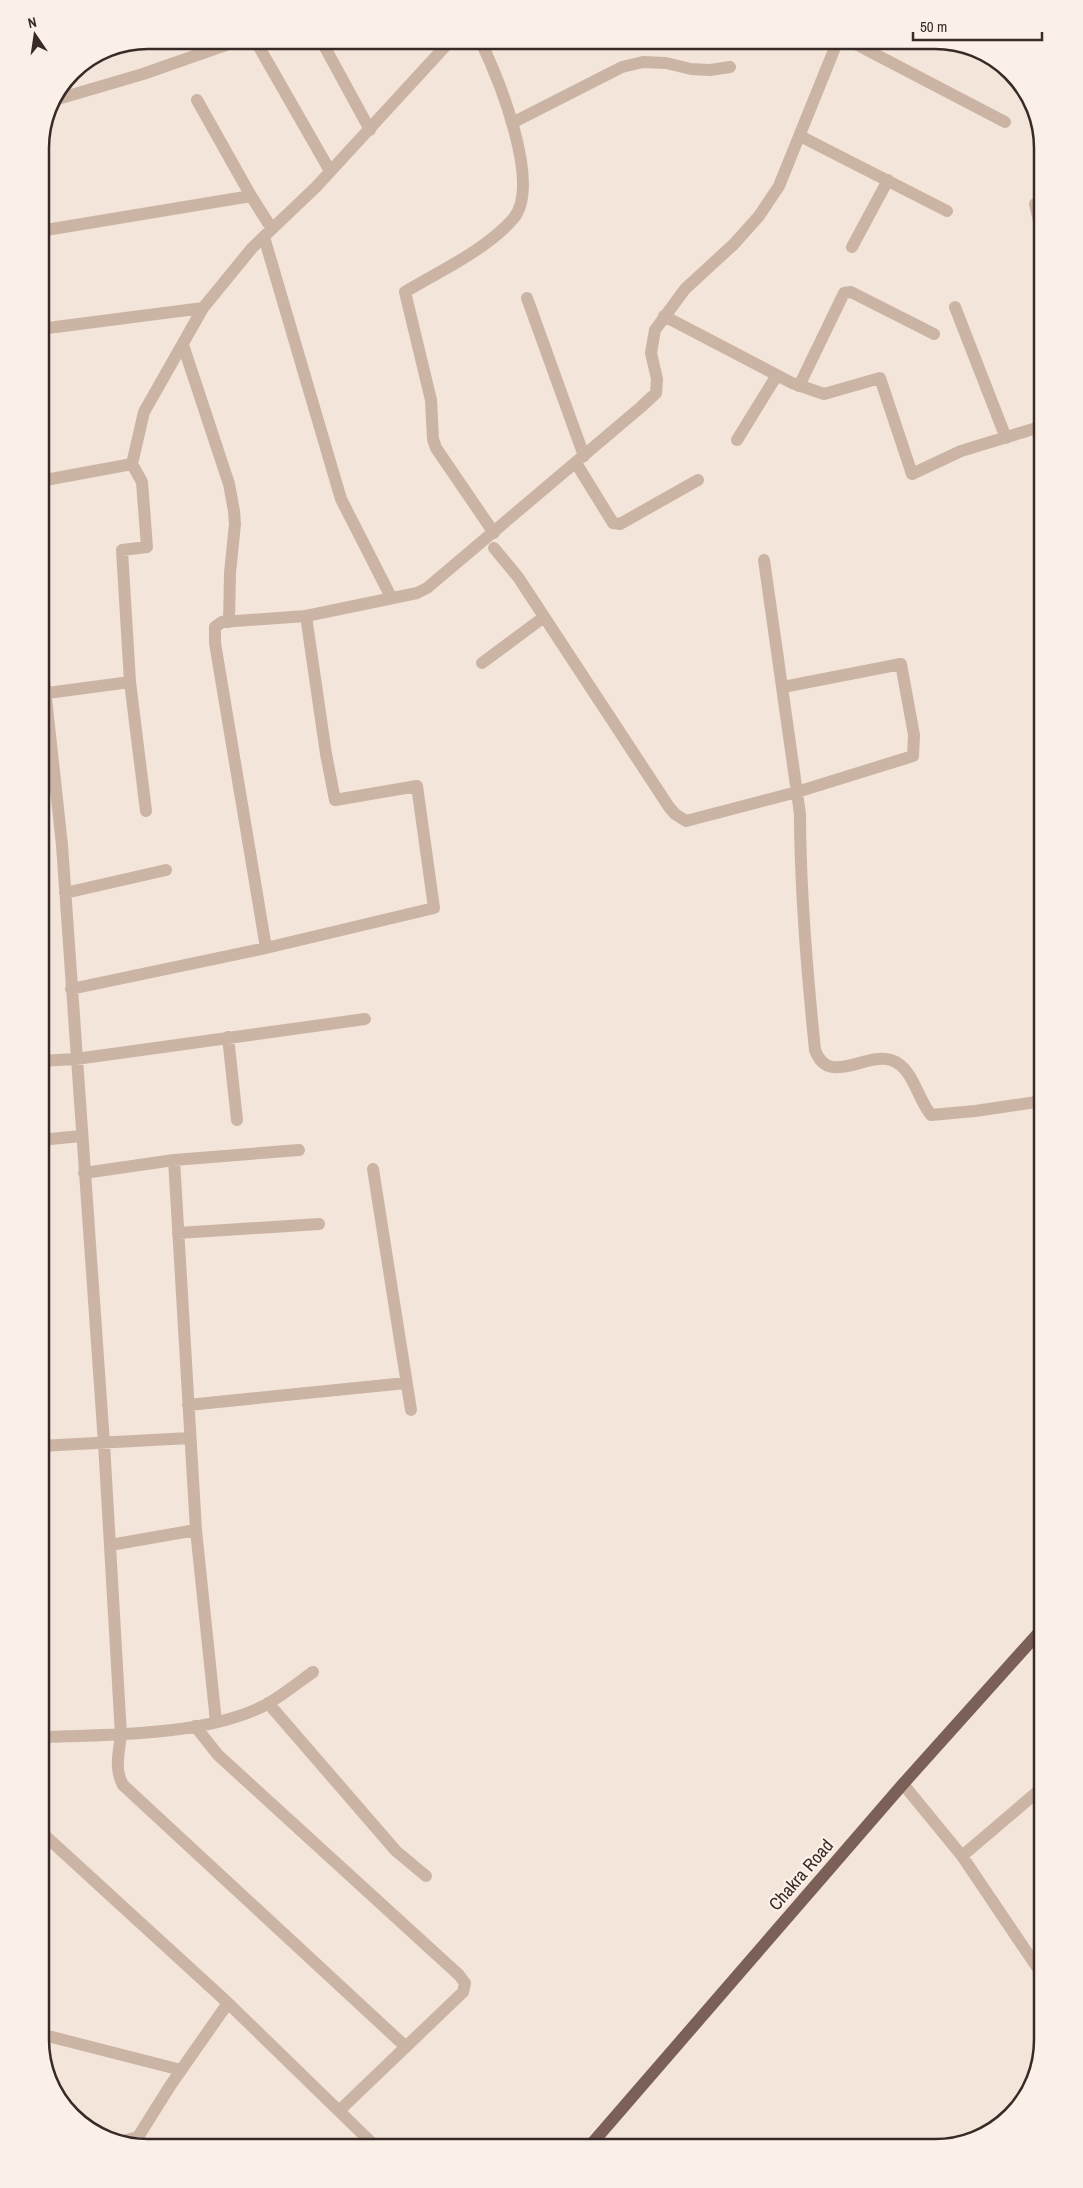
<svg xmlns="http://www.w3.org/2000/svg" width="1083" height="2188" viewBox="0 0 1083 2188" font-family="'Archivo Narrow',sans-serif">
	<style>
		.lines { fill: none; stroke-linecap: round; stroke-linejoin: round }
		.minor { stroke: #ccb4a5; stroke-width: 12 }
		.major { stroke: #7b6057; stroke-width: 12 }
		.labels { text-anchor: middle; stroke-width: 5; stroke-linejoin: round; paint-order: stroke }
		.street-label { font-size: 18px; fill: #382b27; stroke: #fbf0e7 }
		.rim { fill: none; stroke: #382b27; stroke-width: 2.5 }
	</style>
	<rect width="100%" height="100%" fill="#f3e5da"/>
	<g class="lines">
		<path class="minor" d="M255,40L330,171
			M321,40L370,130
			M480,40C497,75 543,185 513,219C487,249 440,271 405,292L431,400L433,439L436,448L494,533
			M848,40L1005,122
			M197,100L251,196L272,229
			M51,101L143,74L240,40
			M512,123L622,67L643,62L666,63L691,69L710,70L730,67
			M800,136L947,211
			M1035,204L1043,238
			M40,231L251,196
			M264,237L341,499L391,597
			M852,247L888,180
			M527,298L584,456
			M955,307L1006,438
			M664,316L792,383L824,394L880,378L912,474L961,451L1043,426
			M40,329L203,308
			M183,345L229,484L234,511L235,524L230,573L229,622
			M799,386L844,293L851,292L934,334
			M737,440L777,375
			M576,463L613,523L620,524L698,480
			M132,464L142,482L147,547L122,550L130,682L146,811
			M40,481L132,464L144,412L203,308L252,248L316,187L451,40
			M494,548L518,577L669,807L675,814L686,821L797,792L913,756L914,735L901,664L783,687
			M764,560L800,814C800,893 807,972 815,1050C828,1087 866,1052 891,1060C913,1067 917,1098 931,1115L975,1111L1043,1101
			M40,643L62,845L104,1443L121,1735C119,1752 114,1769 123,1785L406,2047
			M482,663L544,617
			M40,694L130,682
			M65,893L166,870
			M266,948L215,643V627L222,622L306,616L417,593L427,588L641,407L656,393L657,379L651,353L655,330L685,289L734,244L759,216L779,186L838,40
			M71,989L266,948L434,908L417,786L335,800L326,754L306,616
			M228,1037L237,1120
			M40,1061L76,1059L365,1019
			M40,1140L81,1136
			M174,1160L196,1530L216,1722
			M373,1169L411,1410
			M84,1173L174,1160L299,1150
			M178,1233L319,1224
			M188,1405L406,1383
			M40,1446L190,1438
			M110,1545L196,1530
			M268,1703L396,1851L426,1876
			M195,1726L218,1755L459,1975L465,1983L463,1992L340,2110
			M40,1737C106,1735 211,1736 269,1703C284,1694 299,1682 313,1672
			M903,1784L962,1856L1043,1976
			M40,1831L228,2003L377,2148
			M962,1856L1043,1787
			M40,2034L181,2070
			M123,2141L138,2137L170,2086L228,2003"/>
		<path class="major" d="M588,2148L903,1784L1043,1628"/>
	</g>
	<g class="labels">
		<g class="street-label">
			<text transform="translate(801 1875) rotate(-49)" y="6">Chakra Road</text>
		</g>
	</g>
	<path d="M0 0H1083V2188H0ZM148 49H935A99 99 0 0 1 1034 148V2040A99 99 0 0 1 935 2139H148A99 99 0 0 1 49 2040V148A99 99 0 0 1 148 49Z" fill="#fbf0e7" fill-rule="evenodd"/>
	<path class="rim" d="M148 49H935A99 99 0 0 1 1034 148V2040A99 99 0 0 1 935 2139H148A99 99 0 0 1 49 2040V148A99 99 0 0 1 148 49Z"/>
	<g transform="translate(35 35) rotate(347)" stroke="#fbf0e7" stroke-width="4" paint-order="stroke">
	<path d="M0-4L9 19L0 12L-9 19Z" fill="#382b27"/>
	<text y="-8" font-size="14" font-weight="bold" text-anchor="middle" fill="#382b27">N</text>
	</g>
	<path d="M913 32v8h129v-8" fill="none" stroke="#382b27" stroke-width="2.5"/>
	<text x="920" y="32" font-size="15" fill="#382b27" stroke="#fbf0e7" stroke-width="4" paint-order="stroke">50 m</text>
</svg>
